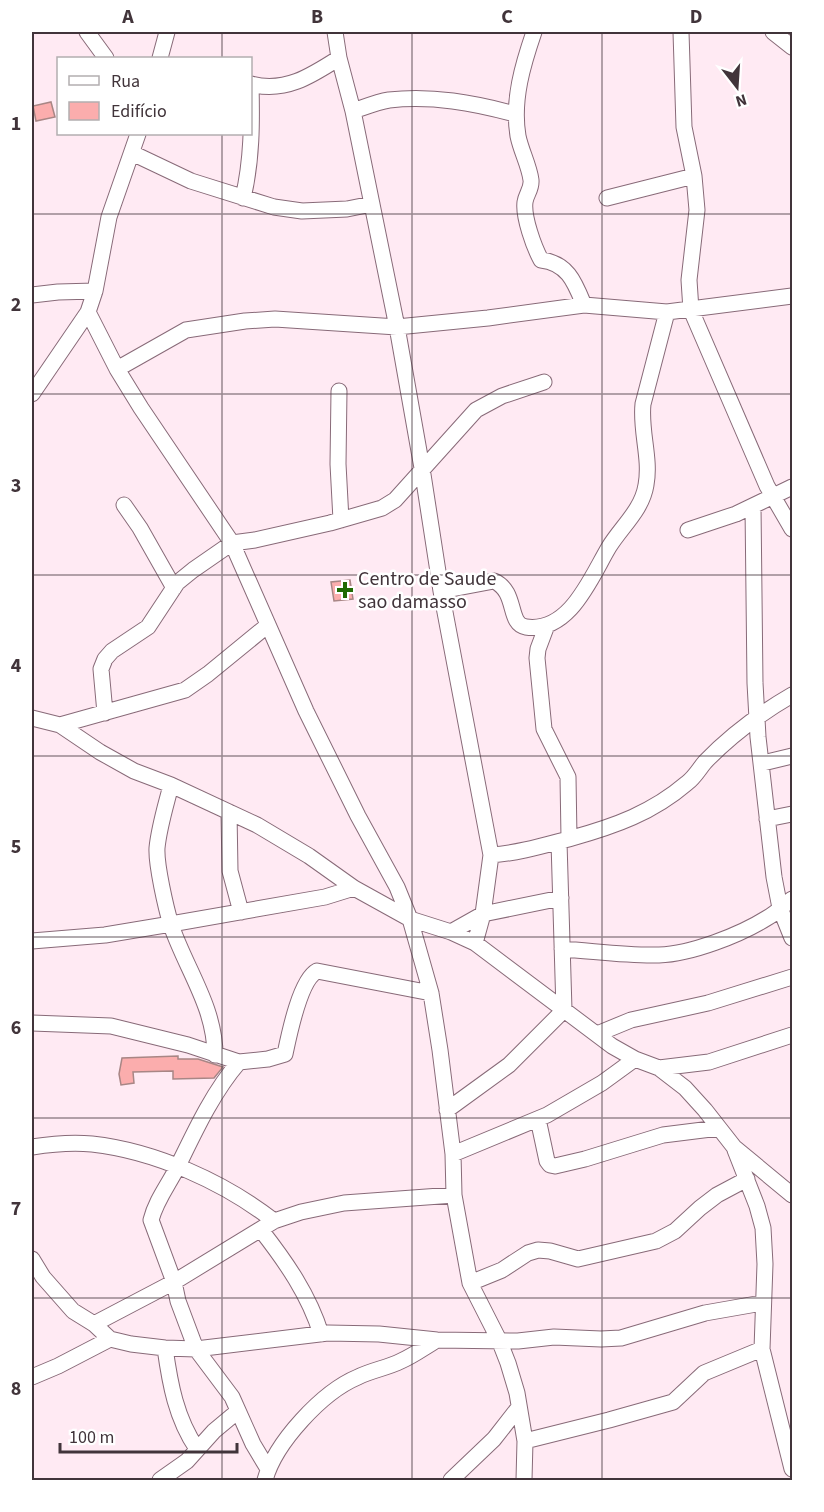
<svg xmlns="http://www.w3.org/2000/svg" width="824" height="1512" viewBox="0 0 824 1512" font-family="'Source Sans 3',sans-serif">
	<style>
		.building { fill: #fbadad; stroke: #a88685; stroke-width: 1.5 }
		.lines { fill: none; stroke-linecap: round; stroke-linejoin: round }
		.minor-casing { stroke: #886a78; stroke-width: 17 }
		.minor { stroke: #fff; stroke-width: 15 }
		.grid { fill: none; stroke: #41343a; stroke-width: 1.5; stroke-opacity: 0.55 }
		.poi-dot { fill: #206902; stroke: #fff; stroke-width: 2 }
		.labels { text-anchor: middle; stroke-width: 5; stroke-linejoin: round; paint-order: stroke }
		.poi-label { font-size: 20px; fill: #41343a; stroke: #fff; text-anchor: start }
		.neatline { fill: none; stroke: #41343a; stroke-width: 2 }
		.grid-label { font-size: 20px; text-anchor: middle; font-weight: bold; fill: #41343a }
	</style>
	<rect width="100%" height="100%" fill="#ffeaf3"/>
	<path class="building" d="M51,102L55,117L36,121L33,106Z
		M350,580L353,599L334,601L331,582Z
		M178,1056V1059H198L223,1067L214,1078L173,1079V1071L133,1072L134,1083L121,1085L119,1074L122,1058Z"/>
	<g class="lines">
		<g class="minor-casing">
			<path id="minor" d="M87,32L106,58
				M335,32L339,58L353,111L397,327L422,468L441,591L491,855L483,914L475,943
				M534,32C523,64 512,100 518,136C521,151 529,165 531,180C532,189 526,194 525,202C523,217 534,247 541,260C568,263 575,283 584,305
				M681,32L684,127L694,176L697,210L689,280L691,310L767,486L792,529
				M773,32L792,47
				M160,58L167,32
				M353,111C365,107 377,102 389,100C432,95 474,103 515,114
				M132,153L191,181L274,207L302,211L347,209L372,204
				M243,198C252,160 252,122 251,84C285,93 311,76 339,58
				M607,198L694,176
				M32,295L58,292L95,291
				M88,312L117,369L141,408L232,543L306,711L358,816L397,887L410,919L431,993L440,1050L453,1154L454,1195L470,1283L499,1340L508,1363L517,1393L525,1441L524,1480
				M117,369L186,330L245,321L275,319L397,327L488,318L584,305L667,312L792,296
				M339,391L338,464L341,520
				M32,394L88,312L95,291L109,217L138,134
				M124,505L140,528L174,588
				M753,506L755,683L758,737L774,877L780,908L792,938
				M688,530L736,514L792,487
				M441,591L494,581C518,592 507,624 526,627C570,633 591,577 609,547C622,526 642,510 646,485C651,458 640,431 643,404L667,312
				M547,625L538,649L537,658L544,729L568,777L569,838
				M105,713L101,669L105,659L112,651L148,627L177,583L193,570L232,543L255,540L330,523L382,508L395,500L476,410L502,396L544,382
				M32,718L60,725L100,752L134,771L171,785L257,825L309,856L354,888L410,919L451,932L475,943L612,1046L635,1059L659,1068L685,1088L705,1110L734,1147L792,1195
				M60,725L185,690L208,674L268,625
				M763,763L792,756
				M171,785C166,805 159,827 157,848C156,865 166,908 171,925C186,969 215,1007 215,1055
				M229,812L230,871L241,912
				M767,819L792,814
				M491,855C519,853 545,845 572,838C615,826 652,813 687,783C695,777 699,769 705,762C731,735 761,713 792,695
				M451,932L483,914L561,898
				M32,941L105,935L171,924L325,897L354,888
				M562,949C594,951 627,956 659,955C691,954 740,935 767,918C776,913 784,905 792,899
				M32,1023L111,1026L188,1045L239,1062L268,1059L285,1054C289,1035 300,980 317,971L431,993
				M597,1034L631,1020L708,1003L792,977
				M239,1062C213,1092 195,1131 178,1166C169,1184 156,1200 151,1220L174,1282L178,1301L196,1349L232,1397L253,1444L268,1469
				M659,1068L709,1062L792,1035
				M447,1110L509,1065L564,1010L559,842
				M538,1119L547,1161L550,1165L555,1166L585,1159L663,1135L719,1128
				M32,1147C51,1144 72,1142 92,1144C155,1151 224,1182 274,1221
				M735,1150L757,1206L763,1228L765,1264L762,1349L792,1469
				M453,1154L547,1115L602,1083L635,1059
				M261,1230C286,1262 309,1295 321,1334
				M32,1259L43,1277L73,1311L94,1324L110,1339L131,1344L165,1348L196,1349L328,1333L379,1334L437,1340L518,1341L554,1337L601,1339L621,1338L705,1313L762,1303
				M470,1283L502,1270L528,1253L538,1250L550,1251L578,1259L656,1241L675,1231L700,1208L717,1195L747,1179
				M94,1324L174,1282L274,1221L301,1212L344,1203L454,1195
				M165,1348C170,1384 176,1418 197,1449
				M32,1377L58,1366L110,1339
				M525,1441L609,1420L673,1402L704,1373L762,1349
				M160,1480L187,1461L214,1431L238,1411
				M265,1480C275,1443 322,1392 358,1377C372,1370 387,1368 401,1361C413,1356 425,1347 437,1340
				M451,1480L494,1439L519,1407"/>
		</g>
		<use href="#minor" class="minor"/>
	</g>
	<path class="grid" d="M222,32V58M412,32V1480M602,32V1480M222,134V1480M32,214H792M32,394H792M32,575H792M32,756H792M32,937H792M32,1118H792M32,1298H792"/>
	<path class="poi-dot" d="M342 581h6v6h6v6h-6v6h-6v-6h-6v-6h6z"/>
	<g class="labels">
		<g class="poi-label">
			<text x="358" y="585">Centro de Saude<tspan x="358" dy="23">sao damasso</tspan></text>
		</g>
	</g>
	<rect width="824" height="1512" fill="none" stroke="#ffffff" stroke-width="66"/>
	<rect x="57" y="57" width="195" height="78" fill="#ffffff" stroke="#b3aeb0" stroke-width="1.5"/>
	<rect x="69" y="76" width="30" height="9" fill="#ffffff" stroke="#b3aeb0" stroke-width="1.5"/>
	<text x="111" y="87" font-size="18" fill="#41343a">Rua</text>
	<rect x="69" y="102" width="30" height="18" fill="#fbadad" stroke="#b3aeb0" stroke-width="1.5"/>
	<text x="111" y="117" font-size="18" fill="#41343a">Edifício</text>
	<g transform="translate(737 87) rotate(163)" stroke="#ffffff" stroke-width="4.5" paint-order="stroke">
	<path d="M0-4.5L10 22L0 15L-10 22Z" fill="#41343a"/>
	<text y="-9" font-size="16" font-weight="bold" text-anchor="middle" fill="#41343a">N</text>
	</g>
	<path d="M60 1443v9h177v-9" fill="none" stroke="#41343a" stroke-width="3"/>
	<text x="69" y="1443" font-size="18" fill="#41343a" stroke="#ffffff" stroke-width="4.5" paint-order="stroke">100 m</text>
	<rect x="33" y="33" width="758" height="1446" class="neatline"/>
	<g class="grid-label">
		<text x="128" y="23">A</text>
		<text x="317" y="23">B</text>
		<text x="507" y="23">C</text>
		<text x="696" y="23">D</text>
		<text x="16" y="130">1</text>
		<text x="16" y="311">2</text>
		<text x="16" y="492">3</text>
		<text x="16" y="672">4</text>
		<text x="16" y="853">5</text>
		<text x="16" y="1034">6</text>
		<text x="16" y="1215">7</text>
		<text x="16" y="1395">8</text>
	</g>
</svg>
